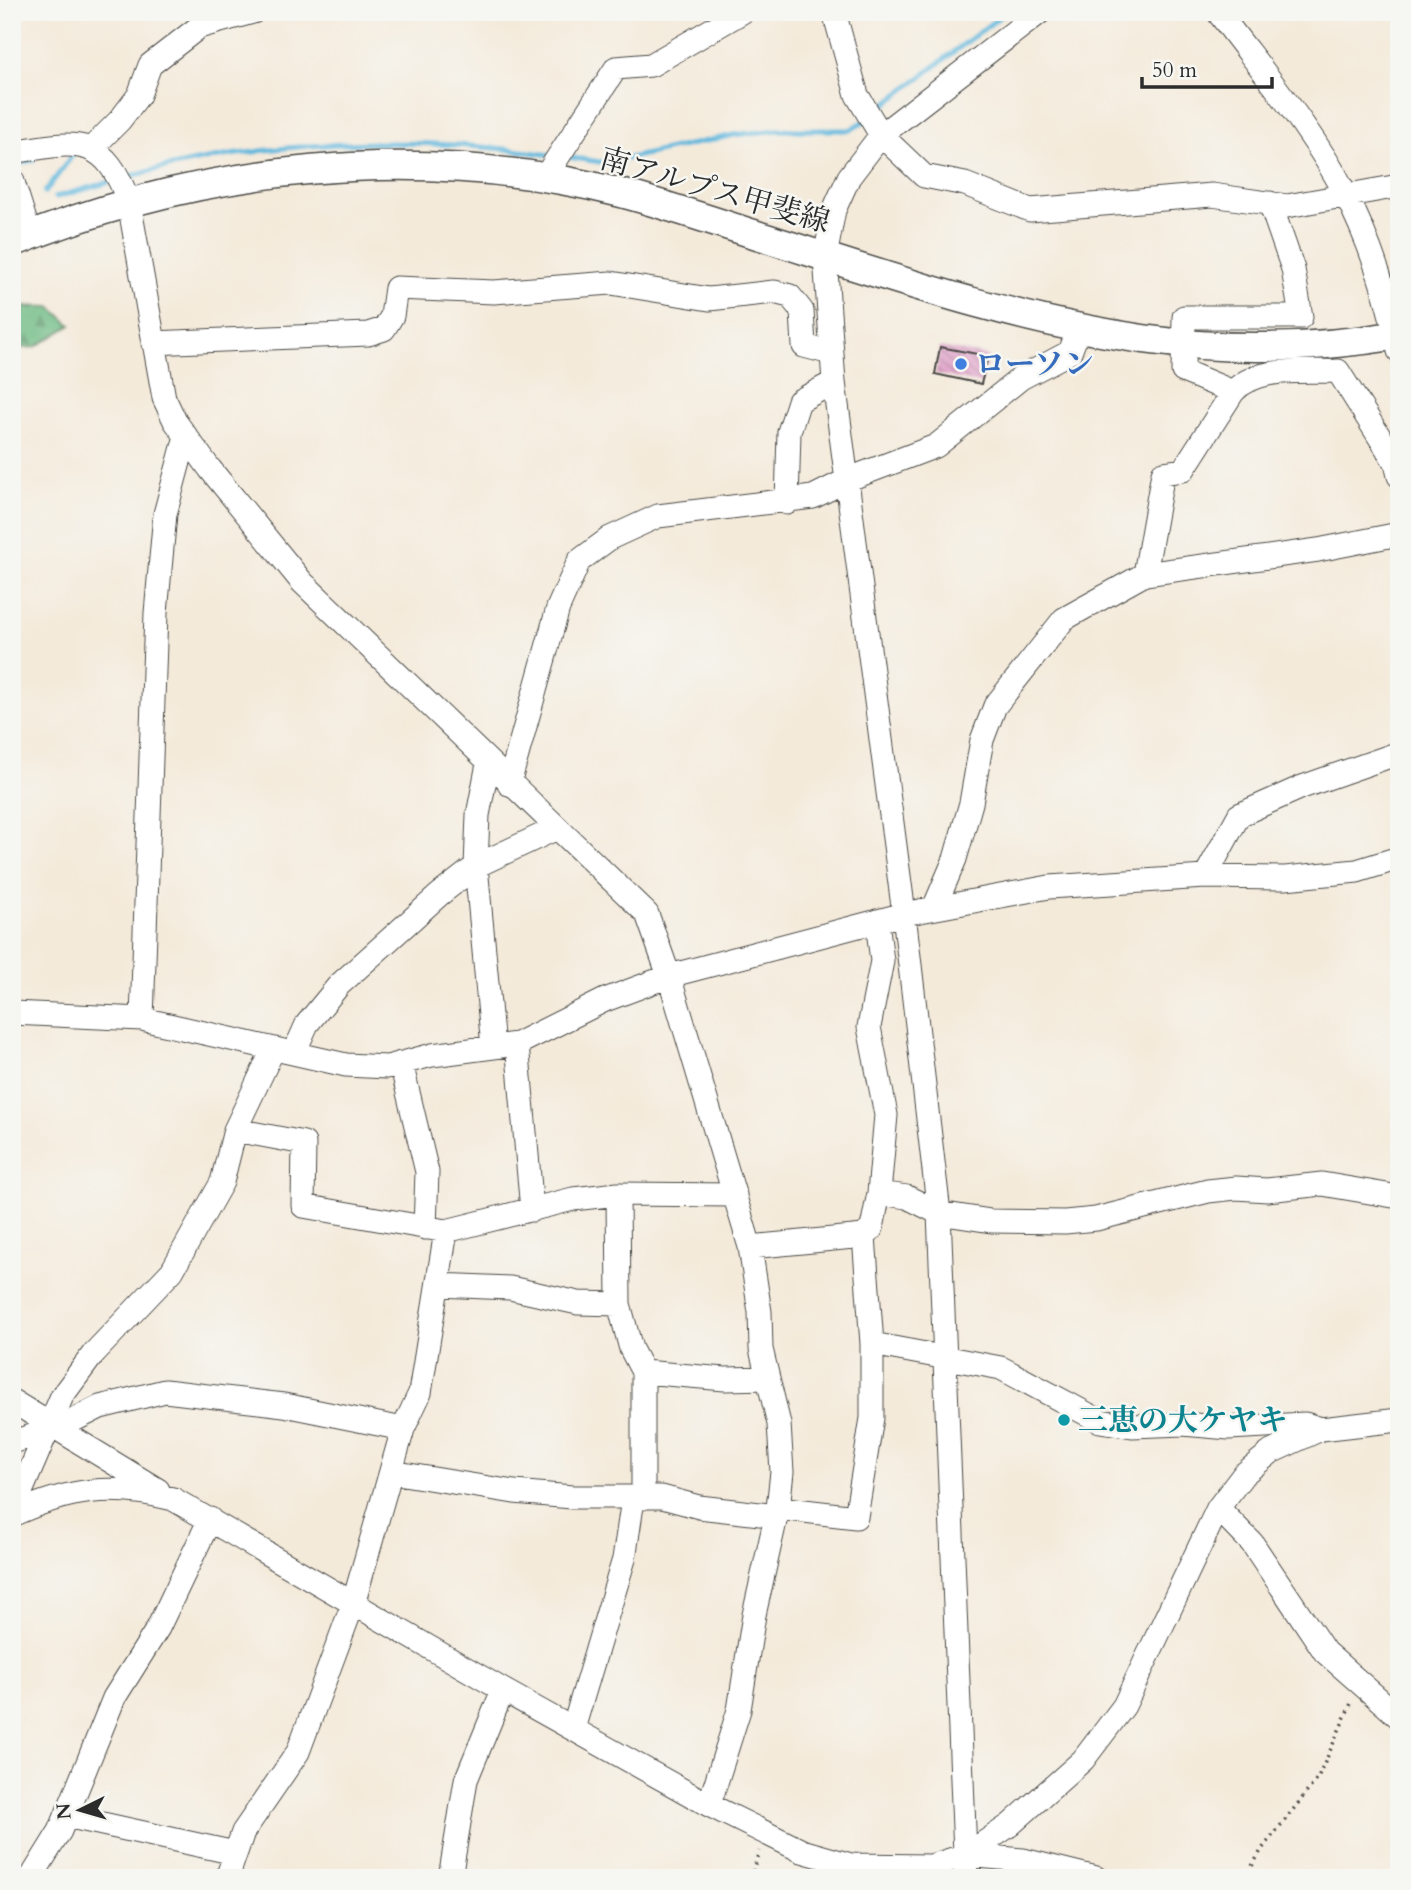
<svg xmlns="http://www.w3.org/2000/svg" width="1411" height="1890" viewBox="0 0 1411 1890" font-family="Cardo,'Noto Serif JP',serif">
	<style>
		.forest { fill: url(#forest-firs); stroke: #4d7358; stroke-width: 2 }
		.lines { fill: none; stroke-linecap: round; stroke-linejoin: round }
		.stream { stroke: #60b8dd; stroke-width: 5 }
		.building { fill: url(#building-back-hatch) }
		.minor-casing { stroke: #494845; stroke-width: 25 }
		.major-casing { stroke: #494845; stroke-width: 31 }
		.path { stroke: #494845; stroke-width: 3.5; stroke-dasharray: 2 5; stroke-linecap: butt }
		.minor { stroke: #fff; stroke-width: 23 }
		.major { stroke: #fff; stroke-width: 28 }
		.shop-dot { fill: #3f7fe0; stroke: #f6f6f2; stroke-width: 2.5 }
		.culture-dot { fill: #0f9aa8; stroke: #f6f6f2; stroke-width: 2.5 }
		.labels { text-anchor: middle; stroke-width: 5; stroke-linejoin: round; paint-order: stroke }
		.street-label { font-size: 30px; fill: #2b2b2b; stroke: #f6f6f2 }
		.shop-label { font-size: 30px; font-weight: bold; fill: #366cbe; stroke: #f6f6f2; text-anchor: start }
		.culture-label { font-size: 30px; font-weight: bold; fill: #0d838f; stroke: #f6f6f2; text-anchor: start }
	</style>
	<defs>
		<pattern id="forest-firs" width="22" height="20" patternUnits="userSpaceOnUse" patternTransform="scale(1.75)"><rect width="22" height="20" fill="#6fbb84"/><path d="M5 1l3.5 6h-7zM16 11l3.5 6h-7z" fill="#5b986c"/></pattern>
		<pattern id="building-back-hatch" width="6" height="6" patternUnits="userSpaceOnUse" patternTransform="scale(1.75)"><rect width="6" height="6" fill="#dd96c3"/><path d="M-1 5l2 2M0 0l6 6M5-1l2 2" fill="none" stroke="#b37b9f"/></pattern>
	</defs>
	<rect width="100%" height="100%" fill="#f6f6f2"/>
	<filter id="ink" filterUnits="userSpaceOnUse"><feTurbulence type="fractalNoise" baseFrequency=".0143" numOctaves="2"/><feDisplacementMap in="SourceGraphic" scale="14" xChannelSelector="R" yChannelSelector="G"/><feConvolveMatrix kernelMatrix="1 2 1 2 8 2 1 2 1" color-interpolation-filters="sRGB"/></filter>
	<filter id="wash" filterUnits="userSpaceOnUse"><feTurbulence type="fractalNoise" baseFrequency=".00686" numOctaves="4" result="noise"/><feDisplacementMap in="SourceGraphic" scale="28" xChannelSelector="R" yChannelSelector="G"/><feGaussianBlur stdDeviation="1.57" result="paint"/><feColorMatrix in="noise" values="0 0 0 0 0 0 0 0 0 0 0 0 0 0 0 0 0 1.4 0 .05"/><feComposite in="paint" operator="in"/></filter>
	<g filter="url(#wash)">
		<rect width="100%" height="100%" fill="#f4eada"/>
		<path class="forest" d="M12,306L51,307L71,325L35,347L12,349Z"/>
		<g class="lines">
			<path class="stream" d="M194,19L202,12
				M875,112L1006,12
				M567,157L607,163L734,135L778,130H850L865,121
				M12,165L33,160
				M123,178C260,140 411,134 551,155
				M45,192L74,153
				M56,197L114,181"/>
		</g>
		<g id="blocks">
			<path class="building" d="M940,347L988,356L981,384L935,374Z"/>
		</g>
	</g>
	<g filter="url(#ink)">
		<use href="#blocks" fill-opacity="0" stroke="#494845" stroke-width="2"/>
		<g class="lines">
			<g class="minor-casing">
				<path id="minor" d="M834,12L857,95L881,135L924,176L965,184L1030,210L1212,195L1287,206L1399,186
					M1218,12C1262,71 1313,130 1346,195C1371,244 1388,297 1399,351
					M91,149L120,120L139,95L150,65L199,27L253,12
					M12,152C75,142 104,132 129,203L164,398L175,421L210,469L302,582L647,914L669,976L750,1247L760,1312L761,1349L779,1424L782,1472L778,1508L754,1615L739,1710L709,1805
					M545,177L616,68L651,65L742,12
					M12,179L30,236
					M153,343L368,334L384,329L392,316L396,288L494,292L611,283L709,299L774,292L790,296L802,311L804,346L831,353
					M1233,392C1257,365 1304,373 1338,371L1396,463L1399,476
					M787,503L789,432L799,401L834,382
					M1145,574L1318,550L1399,534
					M488,764L478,815L476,866L493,1047
					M509,784L558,608L579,561L610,538L658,516L813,497L849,479L936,446L1021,378L1070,352L1080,326
					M1205,877L1239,815L1302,787L1399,753
					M934,908L955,859L971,803L982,740L995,706L1064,619L1145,574L1163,473L1183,470L1233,392L1183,371L1184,317H1301L1293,269L1270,203
					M877,921L882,961L869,1027L886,1115L879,1193
					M12,1013L142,1019L346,1065L387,1067L432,1055L517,1044L605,1000L669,976L904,914L1049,887L1205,877L1285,878L1357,871L1399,858
					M142,1019L156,613L165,514L186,436
					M517,1044L532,1210
					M294,1053L307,1024L339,985L439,895L476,866L557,828
					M401,1063L427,1172L425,1228
					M235,1130L304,1143L303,1206L446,1231L573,1199L618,1194L735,1195
					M618,1194L619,1304L631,1349L643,1372V1498
					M750,1247L864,1236L872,1228L879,1193L907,1197L939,1213L991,1221L1065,1222L1096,1219L1208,1191L1236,1188L1267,1190L1322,1184L1399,1197
					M438,1285L510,1288L578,1303L619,1304
					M872,1344L1001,1368L1100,1421L1132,1426L1183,1424L1229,1428L1305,1424L1321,1429
					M643,1372L725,1379L768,1378
					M12,1401L158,1490
					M58,1428L100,1407L165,1391L284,1405L403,1429
					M12,1442L45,1432
					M391,1472L514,1492L572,1497H662L699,1507L777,1516
					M778,1508L856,1517L872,1418V1344L864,1236
					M1218,1508L1252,1543L1325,1652L1399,1717
					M12,1513L62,1396L94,1353L172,1271L222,1182L235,1130L273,1050
					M12,1515C69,1489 112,1483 173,1499L503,1690L709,1805L802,1851L851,1865L931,1866L966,1855L1010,1825L1083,1760L1124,1706L1218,1508L1244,1474L1271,1452L1321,1429L1399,1420
					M573,1729L624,1559L633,1499
					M66,1816L235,1853
					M966,1855L1023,1860L1096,1878
					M31,1878L60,1831L114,1698L158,1628L210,1519
					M227,1878L243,1832L298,1752L354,1601L403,1429L420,1393L446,1231
					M450,1878L466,1780L503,1690
					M966,1878L939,1213L904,914L834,382L825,257L834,210L849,177L881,135L1040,12"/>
			</g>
			<g class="major-casing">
				<path id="major" d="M12,243C202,165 420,142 621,193C667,205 712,221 757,235C883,275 1012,320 1143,339C1227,351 1315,349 1399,335"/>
			</g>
			<path class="path" d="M751,1878L759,1851
				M1245,1878L1262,1849L1318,1778L1352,1701"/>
			<use href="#minor" class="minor"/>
			<use href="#major" class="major"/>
		</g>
	</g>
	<circle class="shop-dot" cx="961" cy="364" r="7"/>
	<circle class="culture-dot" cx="1064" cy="1420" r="7"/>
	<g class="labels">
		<g class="street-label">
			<text transform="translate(715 190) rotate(16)" y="10">南アルプス甲斐線</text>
		</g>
		<g class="shop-label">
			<text x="975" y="374">ローソン</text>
		</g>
		<g class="culture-label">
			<text x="1078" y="1430">三恵の大ケヤキ</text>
		</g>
	</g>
	<rect width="1411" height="1890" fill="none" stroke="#f6f6f2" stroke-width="42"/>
	<g transform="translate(80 1810) rotate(265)" stroke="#f6f6f2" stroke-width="5" paint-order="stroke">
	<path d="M0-5L12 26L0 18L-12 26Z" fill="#2b2b2b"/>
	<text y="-10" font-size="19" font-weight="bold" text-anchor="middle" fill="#2b2b2b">N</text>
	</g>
	<path d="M1142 77v10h130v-10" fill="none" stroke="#2b2b2b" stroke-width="3.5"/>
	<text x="1152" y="77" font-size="21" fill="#2b2b2b" stroke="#f6f6f2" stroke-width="5" paint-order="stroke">50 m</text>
</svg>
